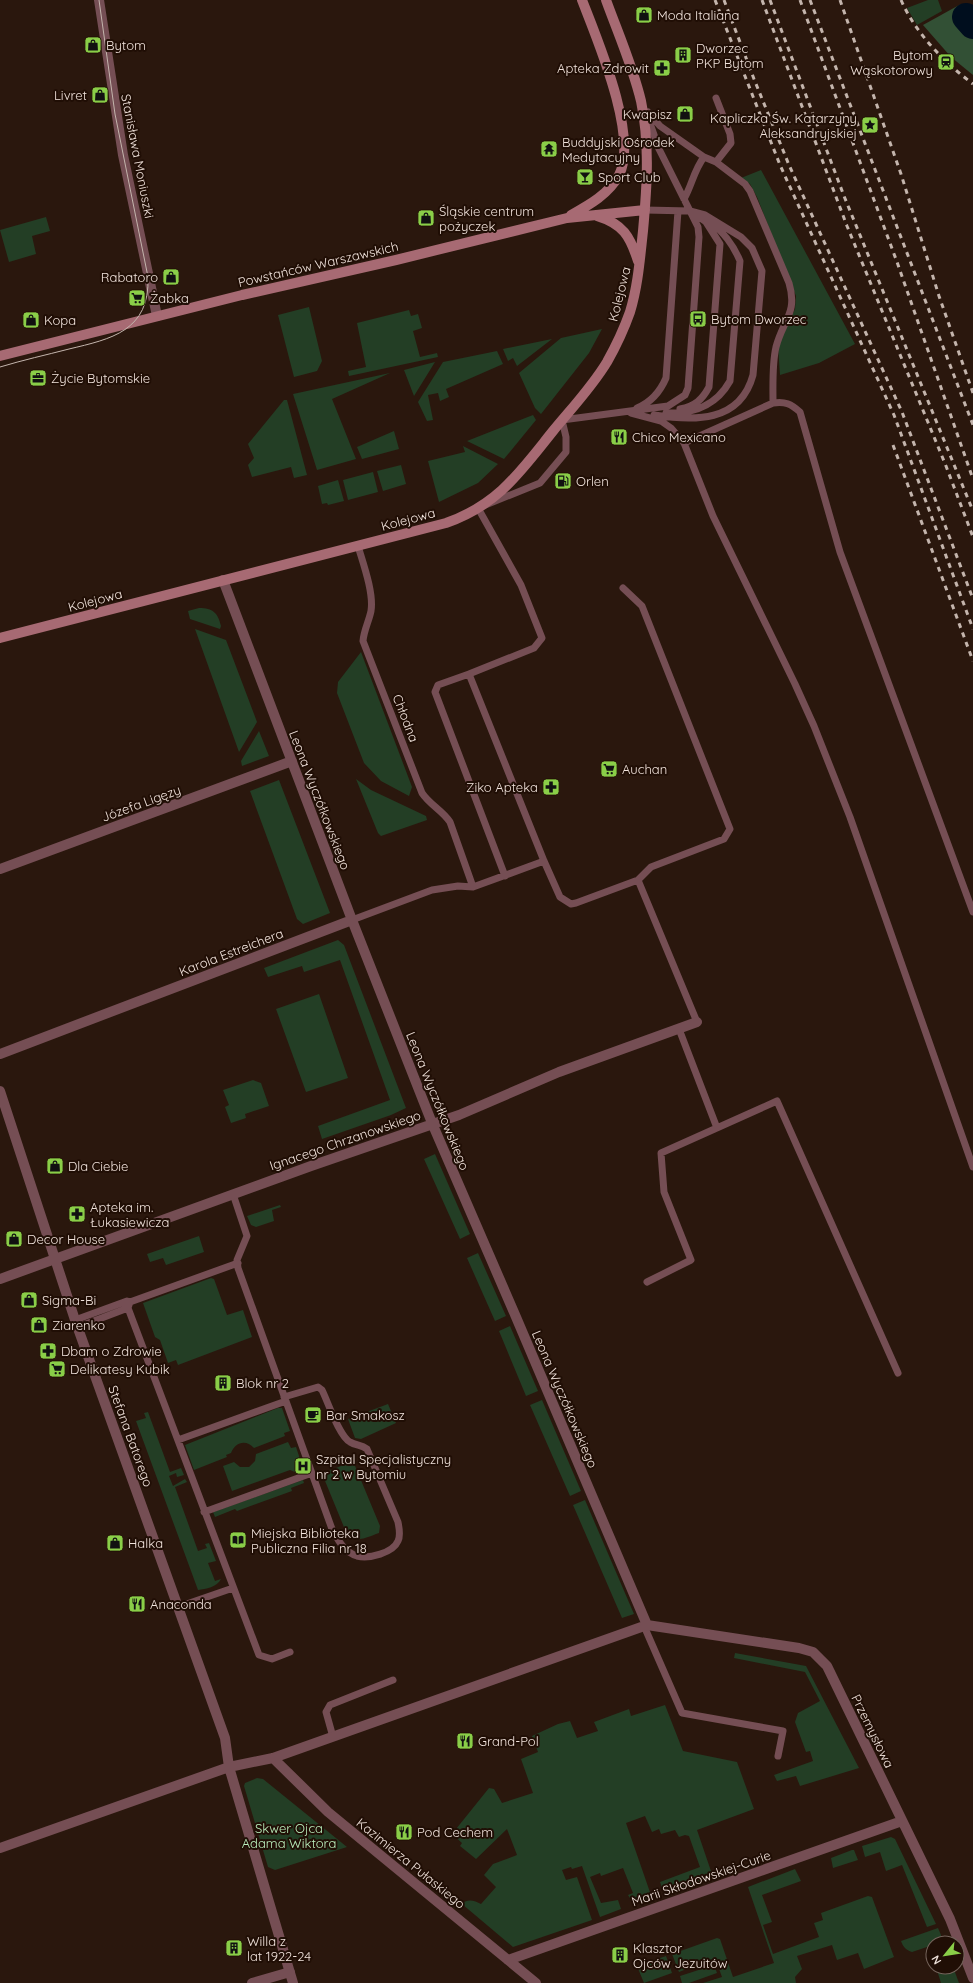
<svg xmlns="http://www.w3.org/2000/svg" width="973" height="1983" viewBox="0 0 973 1983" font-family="Quicksand,sans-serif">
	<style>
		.green { fill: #233e25 }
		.forest { fill: #325035 }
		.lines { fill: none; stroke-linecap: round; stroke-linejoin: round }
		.river { stroke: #000e1e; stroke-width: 28 }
		.service { stroke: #754e54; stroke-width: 7 }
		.minor { stroke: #754e54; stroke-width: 10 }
		.secondary { stroke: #a76a73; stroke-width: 10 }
		.tram { stroke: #c4b5ad; stroke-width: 1 }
		.rail { stroke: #c4b5ad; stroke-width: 3; stroke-dasharray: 5 5; stroke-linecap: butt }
		.labels { text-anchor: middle; stroke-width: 4; stroke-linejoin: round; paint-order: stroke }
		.poi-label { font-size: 13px; fill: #f1e3dc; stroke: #200e05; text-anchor: start }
		.street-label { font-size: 13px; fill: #f1e3dc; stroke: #200e05 }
		.park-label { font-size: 13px; fill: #baefbd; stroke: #200e05 }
	</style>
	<rect width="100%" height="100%" fill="#2a170d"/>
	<path class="green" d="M928,0H938L942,11L917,25L907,8Z
		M761,170L855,344L819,363L780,375L778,346L795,309L796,296L757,197L750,184L741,178Z
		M46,217L50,231L32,236L36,254L9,262L0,230Z
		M309,307L322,361L317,371L294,377L278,315Z
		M409,310L411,316L418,314L422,328L413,331L420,357L437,353L438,357L349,376L348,371L366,367L357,323Z
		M602,329L589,353L541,414L535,408L519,373L561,338Z
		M552,339L517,366L513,358L508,361L503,349Z
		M497,351L503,364L446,389L449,397L440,401L438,393L428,395L433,420L427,421L418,402L443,362Z
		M435,362L414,396L404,370Z
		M390,373L332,399L356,459L317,470L293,394Z
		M284,400H287L307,475L294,478L291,467L252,477L248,465L254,458L248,444Z
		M533,415L536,420L504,459L467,441Z
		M394,431L399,449L362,459L357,447Z
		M463,446L498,464L478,483L439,502L428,461L465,452Z
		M401,465L406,484L383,491L377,471Z
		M373,472L378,492L348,500L343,480Z
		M338,480L344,501L328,505L327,503L322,504L318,486Z
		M199,608C213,608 218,613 221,626L220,629L190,619L188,611Z
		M195,629L226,640L257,722L239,752Z
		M361,652L412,787L409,796L381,781L364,763L337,693L338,682Z
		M259,731L269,756L242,766L241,761Z
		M356,779L371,790L426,816L427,820L381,836L378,833Z
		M279,780L330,913L303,924L297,919L250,791Z
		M338,940L344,945L406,1108L391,1115L322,1139L318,1126L390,1100L340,960L304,972L302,966L268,977L264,968Z
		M319,994L348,1078L306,1092L276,1009Z
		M253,1080L261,1083L269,1106L245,1114L246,1118L231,1123L225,1107L229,1105L223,1090Z
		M435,1154L470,1234L460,1239L424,1159Z
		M280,1205L281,1207L272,1210L274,1221L256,1227L251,1225L247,1216Z
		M199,1236L204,1252L166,1265L163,1258L150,1262L147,1254Z
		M478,1253L506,1316L495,1321L467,1258Z
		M211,1278L214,1279L227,1315L243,1310L252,1337L178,1365L176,1360L168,1363L160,1340L155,1337L143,1303Z
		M510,1326L538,1391L526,1396L499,1331Z
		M542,1400L581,1491L570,1496L530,1405Z
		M388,1404L396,1423L361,1439L355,1438L348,1419Z
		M278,1408H282L290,1431L284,1433L285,1436L254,1448C246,1439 235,1442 231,1453L226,1455L227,1457L194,1470L185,1445Z
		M148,1412L170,1472L181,1468L184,1475L177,1477L176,1473L169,1476L173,1486L185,1479L187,1482L175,1487L198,1551L207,1548L205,1544L209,1543L216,1561L208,1563L215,1581L221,1579C217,1587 206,1589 198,1590L136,1421L146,1418L144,1413Z
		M288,1442L291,1448L296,1447L303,1468L301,1472L297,1473L290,1470L232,1491L223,1466L234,1462L240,1467H249L255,1461L256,1454Z
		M353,1461L380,1526L379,1533C364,1538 358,1544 346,1532L323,1476L324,1473Z
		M303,1480L304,1483L291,1488L292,1491L237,1511L235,1509L215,1517L213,1512Z
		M585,1500L634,1614L622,1618L573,1505Z
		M735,1653L806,1666L859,1768L800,1786L796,1776L777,1781L774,1775L813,1761L810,1751L806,1752L795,1722L798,1713L820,1701L805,1672L734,1658Z
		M665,1705L683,1751L737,1762L754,1809L697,1830L713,1877L664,1894L660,1882L700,1867L689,1836L685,1835L679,1837L675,1830L661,1834L659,1829L652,1832L645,1816L626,1823L652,1898L634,1905L628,1895L633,1893L623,1868L601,1876L600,1873L590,1877L601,1903L618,1900L621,1909L600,1917L582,1866L572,1869L571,1867L562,1870L566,1880L577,1877L592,1920L513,1947L462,1904C468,1898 475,1901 481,1904L496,1887L484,1875L493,1864L517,1855L507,1829L476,1859L460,1846L462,1843L452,1834L489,1788L494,1789L502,1803L533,1793L521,1759L538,1752L532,1736L558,1724L570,1721L577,1738L598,1731L594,1722L629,1709L631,1716Z
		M257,1778L263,1779L347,1847L275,1870L268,1867L244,1786L245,1783Z
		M891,1837L895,1839L936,1924L927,1927L902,1865L886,1871L880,1852L865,1857L862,1846Z
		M852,1850H854L858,1860L833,1868L831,1858Z
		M795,1869L801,1881L762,1895L772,1922L763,1925L773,1954L819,1937L814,1923L823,1920L821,1913L868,1896L872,1897L894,1957L864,1969L858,1953L837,1960L832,1945L797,1956L802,1969L795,1977L796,1983H703L722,1977L715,1958L679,1972L672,1954L717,1938L720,1939L733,1977L774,1963L748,1887Z
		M938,1928L941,1935V1942L933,1943V1945L912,1952C906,1950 903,1947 901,1941Z
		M666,1956L672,1973L644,1983L637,1966Z
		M714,1965L717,1973L689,1983H682L680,1976Z
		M936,1967H953L959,1983H941Z"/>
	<path class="forest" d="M961,4L973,17V75L951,57L923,25Z"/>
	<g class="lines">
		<path class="river" d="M966,17L973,25"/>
		<path class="service" d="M648,112L660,126L704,157
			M647,115L659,149L698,227L699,237L688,388L685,395L668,406L562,420L566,437V452L540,483L478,508L521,585L542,638L534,648L469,674L544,861L560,897L571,904L576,903L638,880L697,1022
			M716,162L745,184L750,191L789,283C798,313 783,320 776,347C772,364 773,385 773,403
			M684,199C692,185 694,170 704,157L716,162L731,143L730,134L716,98
			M645,210L690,211L705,215L741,237L752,248L762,271L753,375C740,423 694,421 654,415
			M637,408C652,402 660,392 666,378L678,211
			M680,409C695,406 702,400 709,387L720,244L706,222L696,215
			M631,413L661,421L671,428L684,443L713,516L795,684L814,726L850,817L973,1167
			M666,413C694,414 716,406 730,381L740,261C733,244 724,233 710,221
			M684,443L773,403C785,401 791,404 800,412L840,552L973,912
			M358,546C363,563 374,593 371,611C369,621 364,630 363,641L422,793C430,805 442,810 450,822L473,887
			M623,588L642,606L730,829L724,839L651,867L638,880
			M469,674L438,685L435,692L505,876
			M352,920L432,890L458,886L473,887L544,861
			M679,1029L717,1128
			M233,1194L247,1236L237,1260L238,1268L332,1529C338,1540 344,1552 357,1556C369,1559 393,1553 398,1541C401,1535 399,1528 398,1522L367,1449C361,1444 356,1446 350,1442C339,1436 328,1402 322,1390L318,1387L284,1397
			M238,1263L130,1302L128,1308L259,1655L272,1659L290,1652
			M647,1282L691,1260L664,1192L661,1153L777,1101L898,1373
			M75,1320L127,1301L130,1302
			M78,1327L128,1308
			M178,1440L286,1401
			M204,1512L312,1473
			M178,1607L233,1588
			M644,1626L682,1713L783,1731L778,1756
			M333,1737L326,1712L330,1705L393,1680"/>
		<path class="minor" d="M99,0L123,155L157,316
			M223,580L352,920L432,1123L516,1317L647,1625
			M0,869L292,761
			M0,1054L352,920
			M0,1091L75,1320L225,1738L229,1767L293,1983
			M0,1279L311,1166L459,1115L559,1072L697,1022
			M273,1758L328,1812L536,1983
			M0,1848L229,1767L273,1758L647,1625L799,1648L813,1652L827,1666L950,1919L973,1978
			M508,1960L902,1821
			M252,1983L290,1972"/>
		<path class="secondary" d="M571,215C589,205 609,194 619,175C639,137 597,39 582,0
			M597,216C623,224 630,236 638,261
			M0,356L242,295L396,260L567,218L645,210
			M0,638L446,523C498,505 520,472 553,431C571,409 592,387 607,362C616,346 624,329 630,312C638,286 640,258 643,231C647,187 650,144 641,101C633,67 618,33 606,0"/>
		<path class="tram" d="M0,367C23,360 46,355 69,349C111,339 150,331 148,277L115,114L99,0"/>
		<path class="rail" d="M715,0L780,165L894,415L973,629
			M724,0L754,79L789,165L902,412L973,599
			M762,0L847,226L946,466L973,537
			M770,0L844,196L973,511
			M800,0L897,262L973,479
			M810,0L973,425
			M840,0L901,174L939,296L973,393
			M901,0C916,34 944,62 973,84
			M893,445L973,661"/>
	</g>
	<defs>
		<g id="shop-square" transform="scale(0.9)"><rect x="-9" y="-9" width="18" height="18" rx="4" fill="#8ace48" stroke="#200e05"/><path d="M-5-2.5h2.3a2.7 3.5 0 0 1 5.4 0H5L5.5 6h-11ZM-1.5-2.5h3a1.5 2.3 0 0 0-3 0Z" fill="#111"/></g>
		<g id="building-square" transform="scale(0.9)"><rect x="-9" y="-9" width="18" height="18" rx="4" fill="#8ace48" stroke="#200e05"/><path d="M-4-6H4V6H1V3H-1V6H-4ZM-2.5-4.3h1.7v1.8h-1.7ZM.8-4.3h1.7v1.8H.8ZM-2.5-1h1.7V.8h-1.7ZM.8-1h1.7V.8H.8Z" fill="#111"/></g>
		<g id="station-square" transform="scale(0.9)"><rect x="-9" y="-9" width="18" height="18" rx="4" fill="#8ace48" stroke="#200e05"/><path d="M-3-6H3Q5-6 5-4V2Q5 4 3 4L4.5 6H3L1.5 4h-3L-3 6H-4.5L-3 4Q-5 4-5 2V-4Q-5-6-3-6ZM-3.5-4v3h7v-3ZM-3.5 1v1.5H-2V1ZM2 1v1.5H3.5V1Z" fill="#111"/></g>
		<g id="pharmacy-square" transform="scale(0.9)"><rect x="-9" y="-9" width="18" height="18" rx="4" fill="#8ace48" stroke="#200e05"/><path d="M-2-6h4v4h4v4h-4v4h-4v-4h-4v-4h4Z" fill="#111"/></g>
		<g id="sight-square" transform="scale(0.9)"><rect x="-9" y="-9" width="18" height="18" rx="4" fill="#8ace48" stroke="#200e05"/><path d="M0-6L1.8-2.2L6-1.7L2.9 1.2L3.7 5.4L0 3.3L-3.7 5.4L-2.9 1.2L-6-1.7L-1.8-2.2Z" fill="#111"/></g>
		<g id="temple-square" transform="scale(0.9)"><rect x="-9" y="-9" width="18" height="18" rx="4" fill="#8ace48" stroke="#200e05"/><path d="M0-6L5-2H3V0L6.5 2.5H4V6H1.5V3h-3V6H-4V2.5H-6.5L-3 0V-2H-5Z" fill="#111"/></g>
		<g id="bar-square" transform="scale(0.9)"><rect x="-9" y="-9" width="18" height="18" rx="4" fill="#8ace48" stroke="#200e05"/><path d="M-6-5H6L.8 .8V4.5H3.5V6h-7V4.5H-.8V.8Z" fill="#111"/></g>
		<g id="supermarket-square" transform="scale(0.9)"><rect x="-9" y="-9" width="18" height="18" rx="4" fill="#8ace48" stroke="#200e05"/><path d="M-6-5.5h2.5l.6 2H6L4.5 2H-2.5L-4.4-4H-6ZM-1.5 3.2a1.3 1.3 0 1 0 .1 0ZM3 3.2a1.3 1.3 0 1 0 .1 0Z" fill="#111"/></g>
		<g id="bus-square" transform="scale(0.9)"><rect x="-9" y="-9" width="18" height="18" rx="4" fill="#8ace48" stroke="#200e05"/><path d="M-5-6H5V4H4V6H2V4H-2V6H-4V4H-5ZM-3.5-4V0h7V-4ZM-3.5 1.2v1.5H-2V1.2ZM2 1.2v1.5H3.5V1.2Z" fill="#111"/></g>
		<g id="office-square" transform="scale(0.9)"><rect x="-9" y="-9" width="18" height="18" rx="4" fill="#8ace48" stroke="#200e05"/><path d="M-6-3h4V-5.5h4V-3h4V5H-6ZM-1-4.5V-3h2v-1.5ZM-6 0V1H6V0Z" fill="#111"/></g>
		<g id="restaurant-square" transform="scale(0.9)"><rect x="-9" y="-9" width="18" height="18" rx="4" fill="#8ace48" stroke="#200e05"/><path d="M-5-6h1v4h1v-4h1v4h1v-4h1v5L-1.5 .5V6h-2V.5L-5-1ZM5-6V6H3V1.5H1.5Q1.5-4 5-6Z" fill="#111"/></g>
		<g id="fuel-square" transform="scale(0.9)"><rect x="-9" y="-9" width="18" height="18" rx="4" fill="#8ace48" stroke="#200e05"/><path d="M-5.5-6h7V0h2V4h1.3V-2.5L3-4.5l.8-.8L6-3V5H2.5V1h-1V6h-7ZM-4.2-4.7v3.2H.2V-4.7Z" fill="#111"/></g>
		<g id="cafe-square" transform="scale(0.9)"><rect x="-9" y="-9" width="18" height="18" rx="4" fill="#8ace48" stroke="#200e05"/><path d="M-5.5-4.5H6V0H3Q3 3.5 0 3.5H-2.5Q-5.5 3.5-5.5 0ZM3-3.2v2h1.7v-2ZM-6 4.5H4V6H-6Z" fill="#111"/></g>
		<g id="hospital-square" transform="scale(0.9)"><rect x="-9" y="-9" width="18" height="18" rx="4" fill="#8ace48" stroke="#200e05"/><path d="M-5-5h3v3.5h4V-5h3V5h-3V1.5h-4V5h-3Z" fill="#111"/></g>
		<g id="library-square" transform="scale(0.9)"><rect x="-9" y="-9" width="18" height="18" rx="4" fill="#8ace48" stroke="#200e05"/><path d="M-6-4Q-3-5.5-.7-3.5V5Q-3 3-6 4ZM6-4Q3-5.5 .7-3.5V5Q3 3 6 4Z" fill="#111"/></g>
	</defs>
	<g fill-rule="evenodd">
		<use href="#shop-square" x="644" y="15"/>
		<use href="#shop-square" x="93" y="45"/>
		<use href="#building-square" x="683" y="55"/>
		<use href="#station-square" x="946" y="62"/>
		<use href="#pharmacy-square" x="662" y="68"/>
		<use href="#shop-square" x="100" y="95"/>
		<use href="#shop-square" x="685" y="114"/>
		<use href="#sight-square" x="870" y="125"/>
		<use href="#temple-square" x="549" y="149"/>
		<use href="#bar-square" x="585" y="177"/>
		<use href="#shop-square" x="426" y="218"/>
		<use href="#shop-square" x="171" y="277"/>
		<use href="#supermarket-square" x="137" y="298"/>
		<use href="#bus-square" x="698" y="319"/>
		<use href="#shop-square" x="31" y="320"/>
		<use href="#office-square" x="38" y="378"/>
		<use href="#restaurant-square" x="619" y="437"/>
		<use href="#fuel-square" x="563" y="481"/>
		<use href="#supermarket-square" x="609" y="769"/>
		<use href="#pharmacy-square" x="551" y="787"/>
		<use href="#shop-square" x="55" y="1166"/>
		<use href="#pharmacy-square" x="77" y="1214"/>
		<use href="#shop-square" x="14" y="1239"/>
		<use href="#shop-square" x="29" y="1300"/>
		<use href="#shop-square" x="39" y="1325"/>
		<use href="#pharmacy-square" x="48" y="1351"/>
		<use href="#supermarket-square" x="57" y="1369"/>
		<use href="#building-square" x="223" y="1383"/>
		<use href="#cafe-square" x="313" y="1415"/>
		<use href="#hospital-square" x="303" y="1466"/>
		<use href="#library-square" x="238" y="1540"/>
		<use href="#shop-square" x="115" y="1543"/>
		<use href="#restaurant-square" x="137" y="1604"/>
		<use href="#restaurant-square" x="465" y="1741"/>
		<use href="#restaurant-square" x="404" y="1832"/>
		<use href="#building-square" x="234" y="1948"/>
		<use href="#building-square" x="620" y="1955"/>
	</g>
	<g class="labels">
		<g class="poi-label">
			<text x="657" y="20">Moda Italiana</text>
			<text x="106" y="50">Bytom</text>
			<text x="696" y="53">Dworzec<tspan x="696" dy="15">PKP Bytom</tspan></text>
			<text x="933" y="60" text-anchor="end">Bytom<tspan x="933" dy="15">Wąskotorowy</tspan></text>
			<text x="649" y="73" text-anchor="end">Apteka Zdrowit</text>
			<text x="87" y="100" text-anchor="end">Livret</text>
			<text x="672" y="119" text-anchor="end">Kwapisz</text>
			<text x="857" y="123" text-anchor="end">Kapliczka Św. Katarzyny<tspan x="857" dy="15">Aleksandryjskiej</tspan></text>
			<text x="562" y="147">Buddyjski Ośrodek<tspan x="562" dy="15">Medytacyjny</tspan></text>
			<text x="598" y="182">Sport Club</text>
			<text x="439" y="216">Śląskie centrum<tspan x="439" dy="15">pożyczek</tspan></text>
			<text x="158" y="282" text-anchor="end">Rabatoro</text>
			<text x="150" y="303">Żabka</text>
			<text x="711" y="324">Bytom Dworzec</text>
			<text x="44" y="325">Kopa</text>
			<text x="51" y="383">Życie Bytomskie</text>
			<text x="632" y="442">Chico Mexicano</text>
			<text x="576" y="486">Orlen</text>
			<text x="622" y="774">Auchan</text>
			<text x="538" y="792" text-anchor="end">Ziko Apteka</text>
			<text x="68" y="1171">Dla Ciebie</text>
			<text x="90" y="1212">Apteka im.<tspan x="90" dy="15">Łukasiewicza</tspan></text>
			<text x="27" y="1244">Decor House</text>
			<text x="42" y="1305">Sigma-Bi</text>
			<text x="52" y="1330">Ziarenko</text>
			<text x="61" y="1356">Dbam o Zdrowie</text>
			<text x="70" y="1374">Delikatesy Kubik</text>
			<text x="236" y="1388">Blok nr 2</text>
			<text x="326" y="1420">Bar Smakosz</text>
			<text x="316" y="1464">Szpital Specjalistyczny<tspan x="316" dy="15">nr 2 w Bytomiu</tspan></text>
			<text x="251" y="1538">Miejska Biblioteka<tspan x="251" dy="15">Publiczna Filia nr 18</tspan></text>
			<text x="128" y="1548">Halka</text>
			<text x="150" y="1609">Anaconda</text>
			<text x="478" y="1746">Grand-Pol</text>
			<text x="417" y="1837">Pod Cechem</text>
			<text x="247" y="1946">Willa z<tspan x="247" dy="15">lat 1922-24</tspan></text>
			<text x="633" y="1953">Klasztor<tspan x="633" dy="15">Ojców Jezuitów</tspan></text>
		</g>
		<g class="street-label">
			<text transform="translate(138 156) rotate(79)" y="5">Stanisława Moniuszki</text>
			<text transform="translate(318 264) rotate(-13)" y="5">Powstańców Warszawskich</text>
			<text transform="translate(619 294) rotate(-76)" y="5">Kolejowa</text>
			<text transform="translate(408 519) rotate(-15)" y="5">Kolejowa</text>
			<text transform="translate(95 600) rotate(-15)" y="5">Kolejowa</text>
			<text transform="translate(406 718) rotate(69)" y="5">Chłodna</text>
			<text transform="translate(320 800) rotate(69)" y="5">Leona Wyczółkowskiego</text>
			<text transform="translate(141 803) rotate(-20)" y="5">Józefa Ligęzy</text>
			<text transform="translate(231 952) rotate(-21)" y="5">Karola Estreichera</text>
			<text transform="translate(438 1101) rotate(68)" y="5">Leona Wyczółkowskiego</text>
			<text transform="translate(345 1140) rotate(-19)" y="5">Ignacego Chrzanowskiego</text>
			<text transform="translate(565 1399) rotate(67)" y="5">Leona Wyczółkowskiego</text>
			<text transform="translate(131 1436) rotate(70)" y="5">Stefana Batorego</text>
			<text transform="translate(873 1731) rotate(64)" y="5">Przemysłowa</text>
			<text transform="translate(411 1863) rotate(39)" y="5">Kazimierza Pułaskiego</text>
			<text transform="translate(701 1878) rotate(-19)" y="5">Marii Skłodowskiej-Curie</text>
		</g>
		<g class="park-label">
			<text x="289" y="1833">Skwer Ojca<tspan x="289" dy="15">Adama Wiktora</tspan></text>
		</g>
	</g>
	<g transform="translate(945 1955) rotate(240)"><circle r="19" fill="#200e05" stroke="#74635b"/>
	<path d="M0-3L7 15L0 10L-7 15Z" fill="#8ace48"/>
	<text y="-6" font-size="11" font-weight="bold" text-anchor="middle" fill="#f1e3dc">N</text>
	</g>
</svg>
